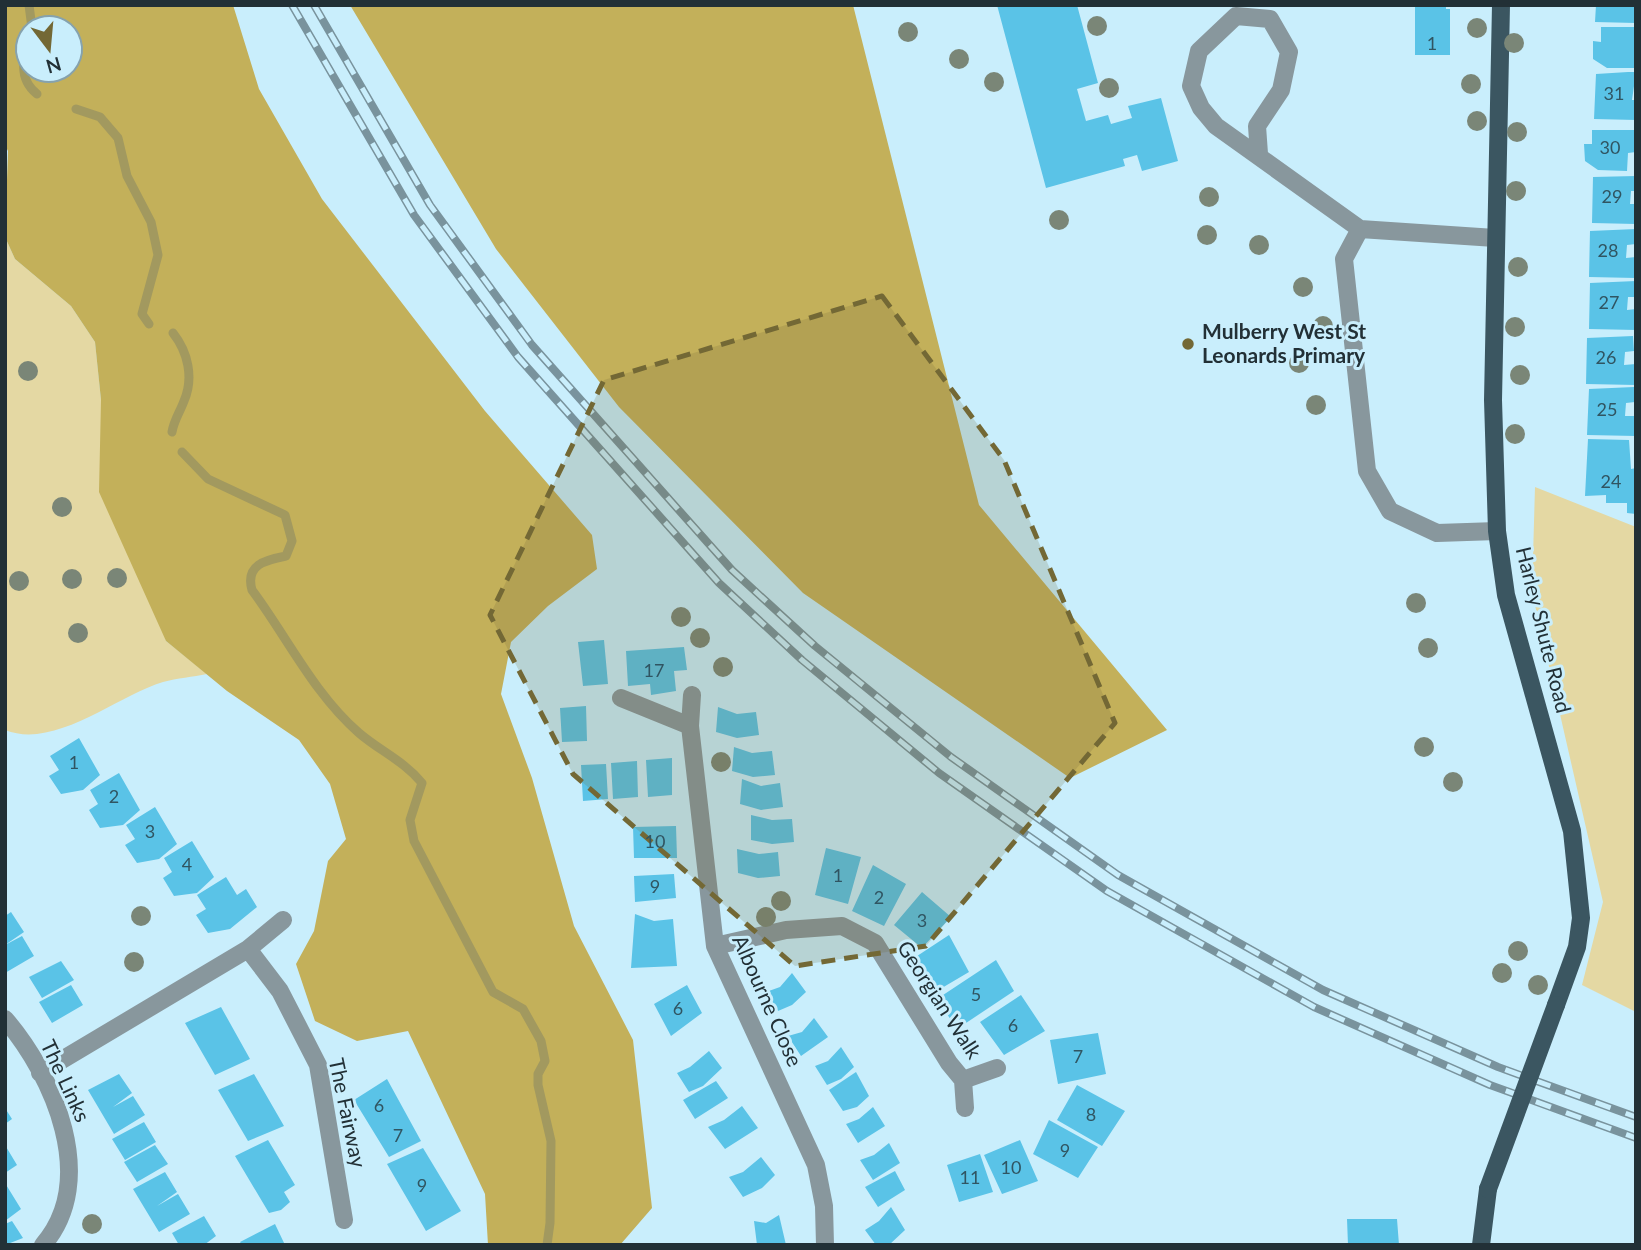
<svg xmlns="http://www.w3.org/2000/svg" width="1641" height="1250" viewBox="0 0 1641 1250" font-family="Lato,sans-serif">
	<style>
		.green { fill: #e4d8a3 }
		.forest { fill: #c3b05a; fill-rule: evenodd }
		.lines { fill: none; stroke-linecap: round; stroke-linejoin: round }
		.stream { stroke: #a2995f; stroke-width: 9 }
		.building { fill: #5ac3e7 }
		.minor { stroke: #88979d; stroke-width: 18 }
		.major { stroke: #3b5661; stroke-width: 18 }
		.rail-casing { stroke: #79939d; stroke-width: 8 }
		.rail { stroke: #c9eefc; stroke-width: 5; stroke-dasharray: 16; stroke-linecap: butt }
		.major-bridge { stroke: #3b5661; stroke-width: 18 }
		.tree { fill: #7a8677 }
		.marked { fill: #736835; fill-opacity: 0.2; stroke: #736835; stroke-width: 5; stroke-dasharray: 14 9; stroke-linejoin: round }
		.poi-dot { fill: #736835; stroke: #c9eefc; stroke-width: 2.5 }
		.labels { text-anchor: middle; stroke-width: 6; stroke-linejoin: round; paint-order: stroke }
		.number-label { font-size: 18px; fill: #305562 }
		.poi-label { font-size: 21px; font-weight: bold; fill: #223036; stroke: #c9eefc; text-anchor: start }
		.street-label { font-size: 21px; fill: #223036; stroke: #c9eefc }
	</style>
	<rect width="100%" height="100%" fill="#c9eefc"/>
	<path class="green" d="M5,237L15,259L71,306L95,342L101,400L166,641L207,674C193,677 177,678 163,682C116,696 55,750 5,730Z
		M1535,487L1636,527V1012L1582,985L1603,902L1532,592Z"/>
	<path class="forest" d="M5,5H233L259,89L322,199L485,411L592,535L597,569L548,606L511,642L501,694L532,778L574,926L633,1040L652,1208L620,1245H488L485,1194L408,1031L357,1041L315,1021L296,964L314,931L328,861L346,839L330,784L299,740L227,691L166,641L99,492L101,400L95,342L71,306L15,259L5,237L8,151L5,145ZM28,28H70V70H28Z
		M350,5H853L979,505L1167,730L1070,778L803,593L619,407L496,249Z"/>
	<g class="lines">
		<path class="stream" d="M29,5L32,28
			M28,45C21,64 21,81 37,94
			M76,109L100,117L118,138L127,176L151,222L158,255L142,314L149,324
			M172,432C174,420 180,412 184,401C194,378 188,352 173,333
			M182,452L208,479L285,515L292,541L286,556C265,560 245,565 252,590C287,637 314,694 359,733C380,751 404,761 422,783L410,820L414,841L493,992L523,1009L541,1041L545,1061L538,1074V1085L551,1141L550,1223L547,1245"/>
	</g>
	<path class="building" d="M997,5H1077L1098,83L1077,89L1086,121L1108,115L1111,124L1132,118L1128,106L1161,98L1178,161L1142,171L1137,155L1123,159L1125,166L1046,188Z
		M1415,5H1446V9H1450V55H1415Z
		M1596,5H1636V23L1595,22Z
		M1601,27H1636L1635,68H1607L1593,59V41L1601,42Z
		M1628,72H1636L1632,100H1636V120L1594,119L1596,74Z
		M1592,130H1636V152L1628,153L1627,171L1598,170L1585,161L1584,144H1592Z
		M1636,176V191H1631L1630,204H1636V224L1592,223L1593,177Z
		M1636,229V244L1627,245L1626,258L1636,257V278L1589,277L1590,231Z
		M1636,281V297H1628L1627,310L1636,309V330L1589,329L1590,283Z
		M1633,336L1634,351L1625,352L1624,365L1636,364V385L1586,384L1587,338Z
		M1634,387L1635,402L1626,403L1625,416H1636V436L1587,435L1589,389Z
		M1588,439L1629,440L1631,469L1636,468V514L1627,513V503H1606V495L1585,496Z
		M604,640L608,684L583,686L578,642Z
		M684,647L687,670L674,671L676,691L651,695L650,684L628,686L626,651Z
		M586,706L587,741L562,742L560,708Z
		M718,707L737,714L756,712L759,735L737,738L716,732Z
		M79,738L100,775L83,790L61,794L49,776L59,770L50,756Z
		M734,747L752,753L772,751L775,775L753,777L732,771Z
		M672,758V795L648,797L646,760Z
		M637,761L638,797L613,799L611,763Z
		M606,764L608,799L583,801L581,765Z
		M119,773L140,810L123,825L100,828L89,810L98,804L90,790Z
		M742,779L761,786L780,783L783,807L761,810L740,804Z
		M155,807L177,844L159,859L137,863L125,845L135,839L126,825Z
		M751,815L772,820L792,819L794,842L772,844L751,840Z
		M676,826L677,858H634L633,827Z
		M192,841L214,877L197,893L174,896L163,878L172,872L164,858Z
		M826,848L861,857L848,904L815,895Z
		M737,849L759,854L778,852L780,876L758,878L738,873Z
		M873,865L906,884L884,926L852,911Z
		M674,874L676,898L635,902L634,876Z
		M226,877L237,895L246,889L257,907L230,929L208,933L196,915L206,909L197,895Z
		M922,892L951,917L922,948L894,925Z
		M11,912L24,932L5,945V916Z
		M635,914L654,921L673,919L677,966L631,968Z
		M949,935L969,972L930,995L908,962Z
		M22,936L34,956L5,973V945Z
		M996,960L1014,991L957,1029L937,999Z
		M61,961L74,980L42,998L29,977Z
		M792,973L806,992L792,1005L778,1011L766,992L780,987Z
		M71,985L83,1005L52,1023L39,1002Z
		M687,985L702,1013L671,1036L654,1004Z
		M1021,995L1045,1031L1004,1055L980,1022Z
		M221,1007L250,1059L215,1075L185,1023Z
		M814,1018L828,1037L801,1056L788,1036L802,1032Z
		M1098,1033L1106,1074L1058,1084L1050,1040Z
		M841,1047L854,1067L841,1079L827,1085L815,1066L828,1061Z
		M709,1051L722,1068L703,1086L689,1092L677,1073L690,1067Z
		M856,1072L869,1096L857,1107L843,1111L829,1090Z
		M119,1074L132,1093L113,1107L133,1096L145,1115L114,1134L88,1090Z
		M254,1074L284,1126L248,1141L218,1090Z
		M387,1079L421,1141L389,1157L354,1100Z
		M716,1081L728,1098L695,1119L683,1100Z
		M1077,1085L1125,1111L1102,1146L1057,1120Z
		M742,1106L758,1128L725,1149L708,1127L724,1120Z
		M873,1107L885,1126L858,1143L846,1124L859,1119Z
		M5,1108L12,1119L5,1124Z
		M1049,1120L1098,1147L1078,1178L1033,1154Z
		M144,1122L156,1142L125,1160L112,1139Z
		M268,1140L295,1185L284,1192L290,1202L281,1210L269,1213L235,1156Z
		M1020,1140L1038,1181L1002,1194L984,1155Z
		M889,1143L900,1163L873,1180L860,1160L874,1155Z
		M5,1145L17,1165L5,1173Z
		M155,1145L168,1164L137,1182L124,1162Z
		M423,1148L461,1211L426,1231L387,1164Z
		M980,1154L993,1192L959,1202L947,1165Z
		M761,1157L775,1175L762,1188L743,1197L729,1177L743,1172Z
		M895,1171L905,1190L878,1207L865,1187Z
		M165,1172L177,1192L157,1206L178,1194L190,1214L159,1232L133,1189Z
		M5,1183L21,1209L5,1221Z
		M891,1207L905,1230L889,1245H876L865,1230L879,1221Z
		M779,1215L786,1245H757L754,1221L766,1223Z
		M204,1216L216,1236L204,1245H179L172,1233Z
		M1347,1219H1397L1399,1245H1348Z
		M12,1221L23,1238L5,1245V1224Z
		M275,1224L285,1245H242L240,1242Z"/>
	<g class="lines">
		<path class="minor" d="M1259,154L1257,126L1281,90L1289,52L1270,19L1236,16L1199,51L1191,86L1201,108L1216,126L1360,229L1344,259L1367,471L1390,511L1437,533L1497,531
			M1360,229L1495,238
			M692,695L690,726L715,946L816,1165L824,1206L825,1245
			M621,698L690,726
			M715,946L786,930L842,926L875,943L949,1063L963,1080L965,1108
			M248,949L280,991L318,1065L344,1220
			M5,1019C54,1076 99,1180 43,1245
			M40,1073L248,949L283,920
			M963,1080L997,1068"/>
		<path class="major" d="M1501,5L1493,400L1497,531L1506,595L1572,831L1581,918L1577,947L1556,1005
			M1481,1245L1488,1189"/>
		<g class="rail-casing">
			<path id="rail" d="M292,5L414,215L518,357L719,583L802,660L939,773L1107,891L1314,1007L1490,1085L1636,1138
				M314,5L430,205L532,345L732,570L815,646L951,757L1118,875L1323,990L1498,1067L1636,1117"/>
		</g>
		<use href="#rail" class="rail"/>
		<path class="major-bridge" d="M1488,1189L1556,1005"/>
	</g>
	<g class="tree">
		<circle cx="1097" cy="26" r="10"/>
		<circle cx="1477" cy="28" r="10"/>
		<circle cx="908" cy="32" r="10"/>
		<circle cx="1514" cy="43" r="10"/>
		<circle cx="959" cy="59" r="10"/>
		<circle cx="994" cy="82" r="10"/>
		<circle cx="1471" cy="84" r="10"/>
		<circle cx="1109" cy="88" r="10"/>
		<circle cx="1477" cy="121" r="10"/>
		<circle cx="1517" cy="132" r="10"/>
		<circle cx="1516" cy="191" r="10"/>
		<circle cx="1209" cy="197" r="10"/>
		<circle cx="1059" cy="220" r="10"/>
		<circle cx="1207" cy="235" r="10"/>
		<circle cx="1259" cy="245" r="10"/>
		<circle cx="1518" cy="267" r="10"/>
		<circle cx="1303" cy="287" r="10"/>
		<circle cx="1323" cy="326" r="10"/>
		<circle cx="1515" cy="327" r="10"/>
		<circle cx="1299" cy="363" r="10"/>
		<circle cx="28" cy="371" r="10"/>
		<circle cx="1520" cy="375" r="10"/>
		<circle cx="1316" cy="405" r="10"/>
		<circle cx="1515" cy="434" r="10"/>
		<circle cx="62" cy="507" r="10"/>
		<circle cx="117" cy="578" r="10"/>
		<circle cx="72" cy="579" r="10"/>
		<circle cx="19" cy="581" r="10"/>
		<circle cx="1416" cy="603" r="10"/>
		<circle cx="681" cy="617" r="10"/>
		<circle cx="78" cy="633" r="10"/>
		<circle cx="700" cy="638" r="10"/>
		<circle cx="1428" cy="648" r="10"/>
		<circle cx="723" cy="667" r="10"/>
		<circle cx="1424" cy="747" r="10"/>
		<circle cx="721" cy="762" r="10"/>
		<circle cx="1453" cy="782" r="10"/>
		<circle cx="781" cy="901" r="10"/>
		<circle cx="141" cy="916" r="10"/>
		<circle cx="766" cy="917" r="10"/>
		<circle cx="1518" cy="951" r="10"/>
		<circle cx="134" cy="962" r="10"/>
		<circle cx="1502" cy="973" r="10"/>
		<circle cx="1538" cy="985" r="10"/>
		<circle cx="92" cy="1224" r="10"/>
	</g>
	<path class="marked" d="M882,296L1004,460L1115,723L926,946L795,966L573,774L490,615L604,380Z"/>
	<circle class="poi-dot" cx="1188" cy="344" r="7"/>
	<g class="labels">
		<g class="number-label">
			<text x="1432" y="50">1</text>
			<text x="1614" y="100">31</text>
			<text x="1610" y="154">30</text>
			<text x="1612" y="203">29</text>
			<text x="1608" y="257">28</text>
			<text x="1609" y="309">27</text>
			<text x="1606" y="364">26</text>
			<text x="1607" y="416">25</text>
			<text x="1611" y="488">24</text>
			<text x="654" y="677">17</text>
			<text x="74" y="769">1</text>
			<text x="114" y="803">2</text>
			<text x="150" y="838">3</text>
			<text x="655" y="848">10</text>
			<text x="187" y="871">4</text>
			<text x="838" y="882">1</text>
			<text x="655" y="893">9</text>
			<text x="879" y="904">2</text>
			<text x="922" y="927">3</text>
			<text x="976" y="1001">5</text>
			<text x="678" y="1015">6</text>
			<text x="1013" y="1032">6</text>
			<text x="1078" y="1063">7</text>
			<text x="379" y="1112">6</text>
			<text x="1091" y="1121">8</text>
			<text x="398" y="1142">7</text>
			<text x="1065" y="1157">9</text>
			<text x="1011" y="1174">10</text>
			<text x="970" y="1184">11</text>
			<text x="422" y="1192">9</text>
		</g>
		<g class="poi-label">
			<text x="1202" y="339">Mulberry West St<tspan x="1202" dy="24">Leonards Primary</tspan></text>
		</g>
		<g class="street-label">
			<text transform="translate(1543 630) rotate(76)" y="7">Harley Shute Road</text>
			<text transform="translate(939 1000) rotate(57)" y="7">Georgian Walk</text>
			<text transform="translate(767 1001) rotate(66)" y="7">Albourne Close</text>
			<text transform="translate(65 1081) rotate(65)" y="7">The Links</text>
			<text transform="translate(347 1113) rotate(78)" y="7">The Fairway</text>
		</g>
	</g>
	<rect width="1641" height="1250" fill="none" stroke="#223036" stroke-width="14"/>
	<g transform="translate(49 49) rotate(164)"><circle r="33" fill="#c9eefc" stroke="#86a2ad" stroke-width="2"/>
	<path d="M0-5L12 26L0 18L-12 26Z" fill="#736835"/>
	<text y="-10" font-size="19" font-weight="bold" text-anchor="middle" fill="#223036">N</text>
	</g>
</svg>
